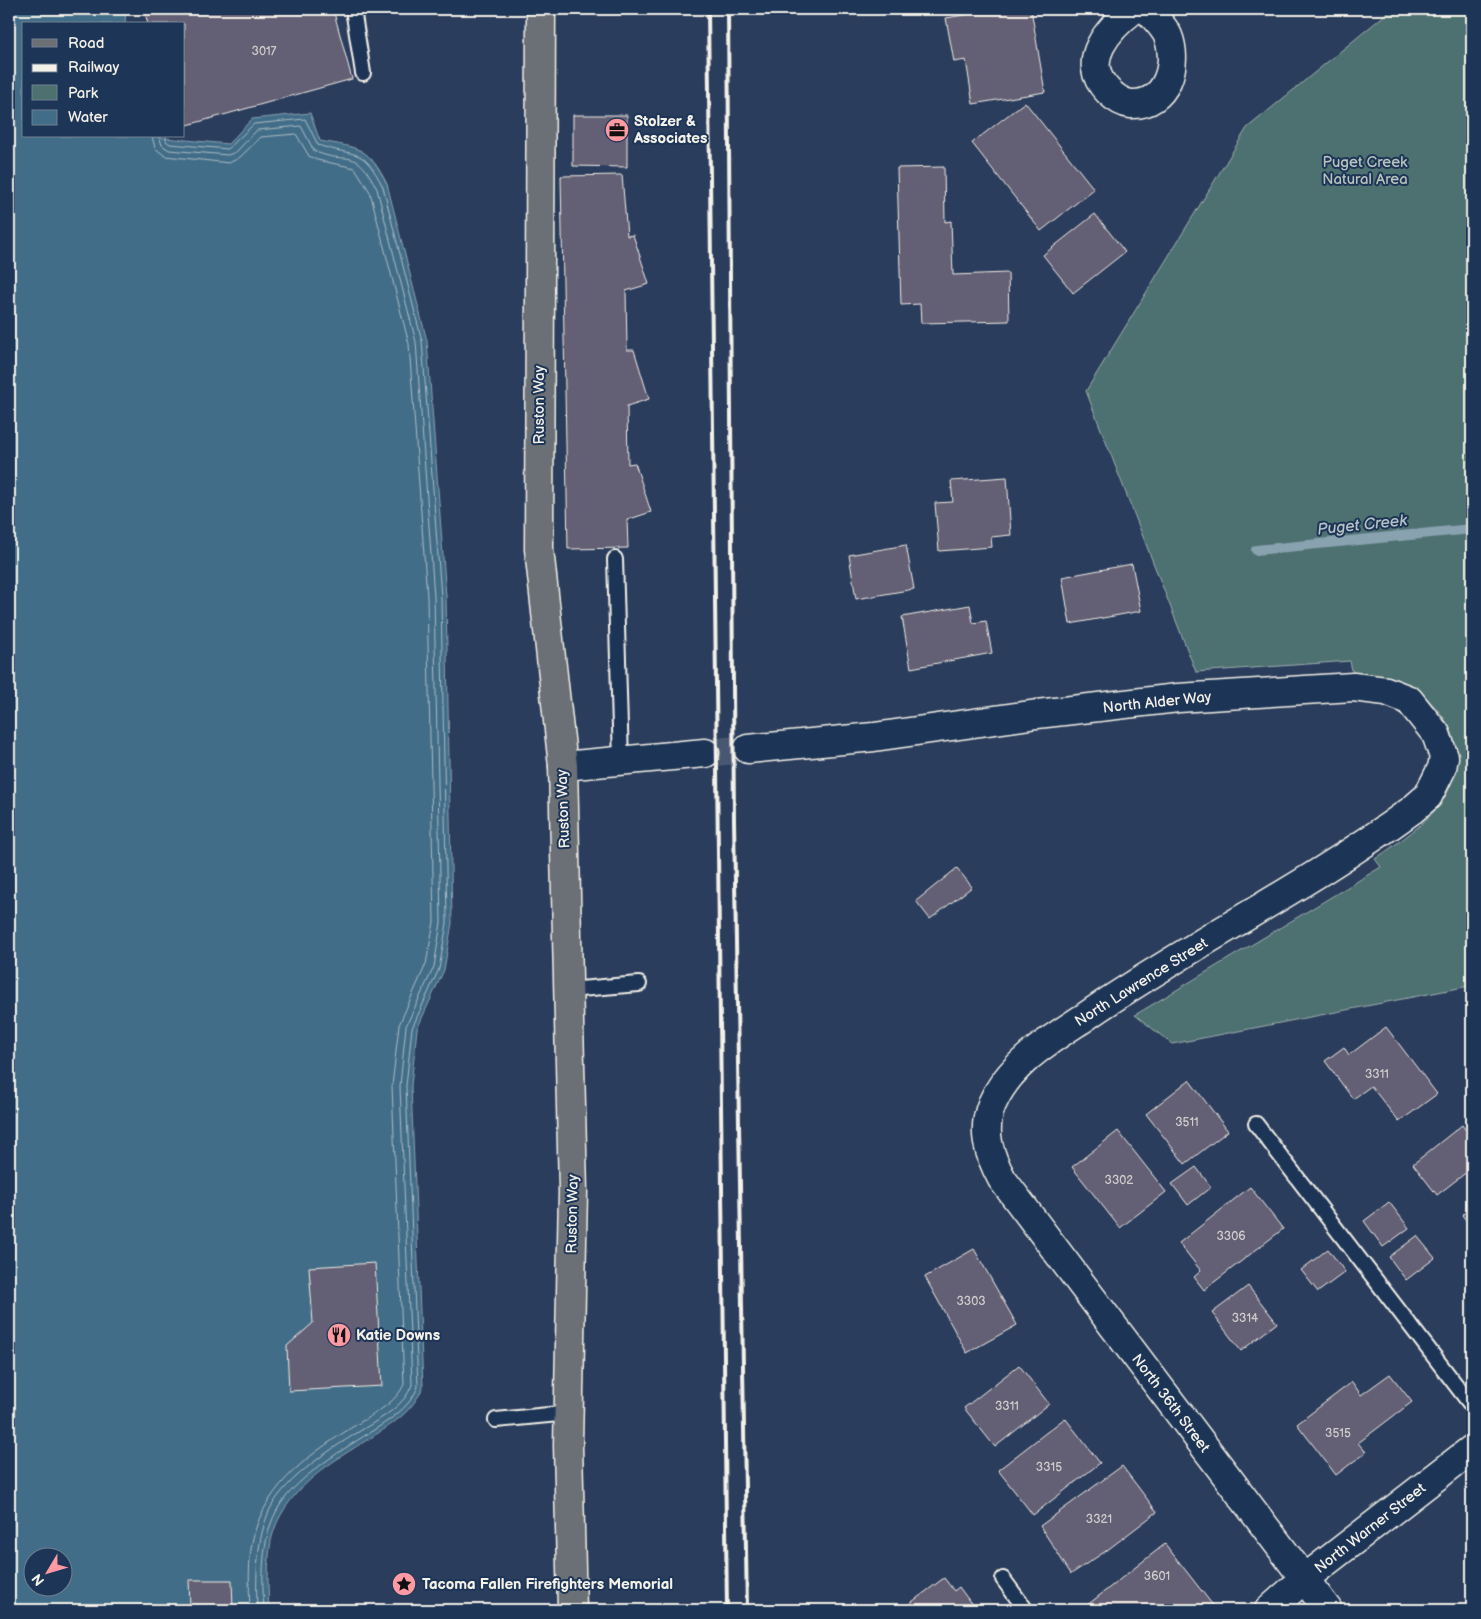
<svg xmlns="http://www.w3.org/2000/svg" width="1481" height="1619" viewBox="0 0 1481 1619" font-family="'Balsamiq Sans',sans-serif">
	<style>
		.green { fill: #4d7071; stroke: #a0b0ac }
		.water { fill: #426d89; stroke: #89a2af; fill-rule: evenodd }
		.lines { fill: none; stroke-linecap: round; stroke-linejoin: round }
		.shore { stroke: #adbcc2; stroke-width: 1 }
		.stream { stroke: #89a2af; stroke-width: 10 }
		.building { fill: #645f74; stroke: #f4f1e8 }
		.tertiary-tunnel { stroke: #495872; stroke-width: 28; stroke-dasharray: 28 14; stroke-linecap: butt }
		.service-casing { stroke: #f4f1e8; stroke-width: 18 }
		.minor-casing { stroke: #f4f1e8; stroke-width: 31 }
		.tertiary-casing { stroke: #f4f1e8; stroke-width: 31 }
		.primary-casing { stroke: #f4f1e8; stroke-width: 31 }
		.service { stroke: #1d3557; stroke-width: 14 }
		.minor { stroke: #1d3557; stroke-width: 28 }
		.tertiary { stroke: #1d3557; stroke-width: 28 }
		.primary { stroke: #6b7074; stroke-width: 28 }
		.rail { stroke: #f4f1e8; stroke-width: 4 }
		.labels { text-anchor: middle; stroke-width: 4; stroke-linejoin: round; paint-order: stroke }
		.number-label { font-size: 12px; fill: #d0cccb }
		.poi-label { font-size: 15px; font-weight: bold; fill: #f4f1e8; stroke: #1d3557; text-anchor: start }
		.park-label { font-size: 15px; fill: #bac4be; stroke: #1d3557 }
		.street-label { font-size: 15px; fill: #f4f1e8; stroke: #1d3557 }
		.water-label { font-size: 16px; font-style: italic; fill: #b6c3c7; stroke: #1d3557 }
	</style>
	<rect width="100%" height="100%" fill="#2b3d5d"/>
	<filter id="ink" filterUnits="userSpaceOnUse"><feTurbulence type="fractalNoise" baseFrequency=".02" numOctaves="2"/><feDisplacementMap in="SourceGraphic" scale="10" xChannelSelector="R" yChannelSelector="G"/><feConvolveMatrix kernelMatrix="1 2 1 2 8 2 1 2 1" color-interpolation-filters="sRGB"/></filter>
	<g filter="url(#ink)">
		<path class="green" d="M1392,9H1472V991L1469,986L1172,1044L1135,1015L1381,867L1375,859C1399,842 1437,817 1449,789C1454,777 1457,753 1454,740C1450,719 1424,692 1406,684C1390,677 1370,677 1353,675L1350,661L1196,672L1086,391L1247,128Z"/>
		<path class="water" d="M9,9H126L125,24H24V136H144L228,144L252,119L310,113L320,141C361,148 368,147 387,184L427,341L446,596L452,923L444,970L417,1029L411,1086L423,1387C413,1411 393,1424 372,1437C331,1462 282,1491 271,1541C267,1563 268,1588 269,1610H9ZM32,1556H62V1586H32Z"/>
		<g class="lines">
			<path class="shore" d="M152,136L155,148L165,156L229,163L239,158L261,137L296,134L309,156L317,160L355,168L370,192L409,344L427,597L434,922L426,964L399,1025L392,1086L404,1384C397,1402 375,1413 359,1423C314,1451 266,1483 253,1538C248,1560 249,1587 250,1610
				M159,136L162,145L169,150L228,155L236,152L257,130L301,126L314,151C349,167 354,143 377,189L416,342L434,597L441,922L434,967L406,1026L400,1086L412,1385C404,1406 383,1417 365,1428C334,1447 287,1476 270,1509C256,1540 256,1577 257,1610
				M166,136V141L170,144L228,149L254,124L305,119L318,145C356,158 362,145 383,187L422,341L441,597L447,923L439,969L412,1028L406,1086L418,1387C409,1409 388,1421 369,1433C339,1452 292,1480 276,1512C261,1541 262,1578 264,1610"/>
			<path class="stream" d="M1256,550L1472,529"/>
		</g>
		<path class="building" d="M144,9H333L352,79L184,126V24H148Z
			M1000,9H1031L1045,92L973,104L966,60L954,62L946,18Z
			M1025,102L1094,189L1041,231L972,143Z
			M573,115H627V167L573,166Z
			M944,167L945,222L951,221L953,275L1008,273L1009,321L921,323L920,304L901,305L897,168Z
			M622,175L627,236L633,235L649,284L626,291L627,350H634L649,399L627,406L628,464L635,463L651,512L627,520L628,548L568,549L561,176Z
			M1095,214L1125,252L1073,293L1043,255Z
			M1007,477L1011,535L991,537L992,547L939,551L935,503L953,502L951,481Z
			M906,545L914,589L856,599L849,555Z
			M1132,564L1141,611L1070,624L1062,577Z
			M970,605L973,623L986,621L992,653L911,668L902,617Z
			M957,868L972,887L930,919L916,901Z
			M1386,1027L1437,1094L1399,1122L1371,1086L1353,1099L1325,1061L1344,1047L1349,1055Z
			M1189,1080L1228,1131L1185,1164L1146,1114Z
			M1462,1125L1472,1139V1168L1437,1195L1413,1164Z
			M1118,1131L1166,1192L1120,1228L1072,1167Z
			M1196,1167L1211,1187L1188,1205L1172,1184Z
			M1250,1187L1283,1229L1204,1290L1194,1277L1201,1271L1179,1243Z
			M1389,1202L1409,1228L1383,1247L1364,1221Z
			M1472,1207V1228L1462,1215Z
			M1417,1236L1435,1258L1406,1280L1389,1257Z
			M974,1249L1017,1325L967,1353L925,1277Z
			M1328,1249L1345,1272L1318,1292L1301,1270Z
			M375,1263L382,1386L289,1391L287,1346L313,1323L309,1267Z
			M1248,1286L1277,1323L1241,1351L1212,1313Z
			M1019,1365L1049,1404L995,1447L964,1408Z
			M1390,1374L1412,1402L1358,1443L1366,1452L1336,1475L1297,1424L1352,1382L1361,1395Z
			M1065,1418L1100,1463L1033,1515L998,1470Z
			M1122,1466L1157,1512L1106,1551L1071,1574L1040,1526Z
			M1165,1544L1215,1608L1212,1610H1081Z
			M944,1578L954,1591L959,1587L973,1606L967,1610H901Z
			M189,1580H232L233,1610H175L174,1608L190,1607Z"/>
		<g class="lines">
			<path class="tertiary-tunnel" d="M705,753L748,749"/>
			<g class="service-casing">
				<path id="service" d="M353,9L363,73
					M615,559L621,761
					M568,990L639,984
					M1256,1124L1472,1406
					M496,1420L569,1413
					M1003,1579L1026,1610"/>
			</g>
			<g class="minor-casing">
				<path id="minor" d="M1134,9C1109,28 1078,61 1108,91C1114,97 1122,103 1131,104C1167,106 1179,63 1168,36C1163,25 1154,18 1147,9
					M1269,1610L1304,1579L1472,1449"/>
			</g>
			<g class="tertiary-casing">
				<path id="tertiary" d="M748,749L874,737L1037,714L1178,698L1353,687L1386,691L1409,700L1436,734L1444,757L1442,768L1428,796L1412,810C1345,859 1272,901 1200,944C1161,968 1122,991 1085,1017C1050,1040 1010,1063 992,1104C981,1131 989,1155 1002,1179L1328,1610
					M563,766L705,753"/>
			</g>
			<g class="primary-casing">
				<path id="primary" d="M541,9L539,549L563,766L573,1191L568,1445L572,1610"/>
			</g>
			<use href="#service" class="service"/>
			<use href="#minor" class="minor"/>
			<use href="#tertiary" class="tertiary"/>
			<use href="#primary" class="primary"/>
			<path class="rail" d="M708,9L727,1610
				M728,9L734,820L747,1610"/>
		</g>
	</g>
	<defs>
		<g id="office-disc" transform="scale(1.25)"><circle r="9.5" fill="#ff9aa2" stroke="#1d3557"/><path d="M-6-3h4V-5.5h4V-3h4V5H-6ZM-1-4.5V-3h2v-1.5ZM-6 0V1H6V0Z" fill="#111"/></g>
		<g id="restaurant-disc" transform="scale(1.25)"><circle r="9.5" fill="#ff9aa2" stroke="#1d3557"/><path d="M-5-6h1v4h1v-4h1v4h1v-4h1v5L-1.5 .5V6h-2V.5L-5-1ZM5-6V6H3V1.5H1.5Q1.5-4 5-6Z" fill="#111"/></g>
		<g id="sight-disc" transform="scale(1.25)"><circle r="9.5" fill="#ff9aa2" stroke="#1d3557"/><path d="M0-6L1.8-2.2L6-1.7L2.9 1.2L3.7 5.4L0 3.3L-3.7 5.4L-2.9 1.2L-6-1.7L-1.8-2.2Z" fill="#111"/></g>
	</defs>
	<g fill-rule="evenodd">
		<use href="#office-disc" x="617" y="130"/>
		<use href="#restaurant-disc" x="339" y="1335"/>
		<use href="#sight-disc" x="404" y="1584"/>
	</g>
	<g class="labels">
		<g class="number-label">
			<text x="264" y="55">3017</text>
			<text x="1377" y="1078">3311</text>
			<text x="1187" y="1126">3511</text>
			<text x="1119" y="1184">3302</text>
			<text x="1231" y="1240">3306</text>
			<text x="971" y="1305">3303</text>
			<text x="1245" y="1322">3314</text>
			<text x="1007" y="1410">3311</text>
			<text x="1338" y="1437">3515</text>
			<text x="1049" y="1471">3315</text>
			<text x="1099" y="1523">3321</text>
			<text x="1157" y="1580">3601</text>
		</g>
		<g class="poi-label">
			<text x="634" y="126">Stolzer &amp;<tspan x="634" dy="17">Associates</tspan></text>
			<text x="356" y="1340">Katie Downs</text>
			<text x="422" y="1589">Tacoma Fallen Firefighters Memorial</text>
		</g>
		<g class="park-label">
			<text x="1365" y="167">Puget Creek<tspan x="1365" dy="17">Natural Area</tspan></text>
		</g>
		<g class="street-label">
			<text transform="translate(539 405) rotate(-90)" y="5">Ruston Way</text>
			<text transform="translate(1157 702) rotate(-6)" y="5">North Alder Way</text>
			<text transform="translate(563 809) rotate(-92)" y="5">Ruston Way</text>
			<text transform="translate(1141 982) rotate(-32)" y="5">North Lawrence Street</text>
			<text transform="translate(572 1214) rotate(-89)" y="5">Ruston Way</text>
			<text transform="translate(1171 1403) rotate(53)" y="5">North 36th Street</text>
			<text transform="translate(1370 1528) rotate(-38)" y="5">North Warner Street</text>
		</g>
		<g class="water-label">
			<text transform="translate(1362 524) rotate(-6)" y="6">Puget Creek</text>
		</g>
	</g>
	<rect width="1481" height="1619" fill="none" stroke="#1d3557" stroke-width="30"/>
	<rect x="15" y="15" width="1451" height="1589" fill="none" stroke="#f4f1e8" stroke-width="2" filter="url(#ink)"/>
	<rect x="22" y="22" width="162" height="115" fill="#1d3557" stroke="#738091"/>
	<rect x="32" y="39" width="25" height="8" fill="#6b7074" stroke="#738091"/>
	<text x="68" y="48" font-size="15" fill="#f4f1e8">Road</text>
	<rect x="32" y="64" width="25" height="8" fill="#f4f1e8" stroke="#738091"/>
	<text x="68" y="72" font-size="15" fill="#f4f1e8">Railway</text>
	<rect x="32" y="85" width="25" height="15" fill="#4d7071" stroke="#738091"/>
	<text x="68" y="98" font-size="15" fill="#f4f1e8">Park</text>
	<rect x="32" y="110" width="25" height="15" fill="#426d89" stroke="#738091"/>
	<text x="68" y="122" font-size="15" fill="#f4f1e8">Water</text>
	<g transform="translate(48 1572) rotate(232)"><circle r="24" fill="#1d3557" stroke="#738091"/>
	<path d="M0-4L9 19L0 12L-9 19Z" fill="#ff9aa2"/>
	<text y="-8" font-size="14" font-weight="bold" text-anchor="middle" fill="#f4f1e8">N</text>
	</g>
</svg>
